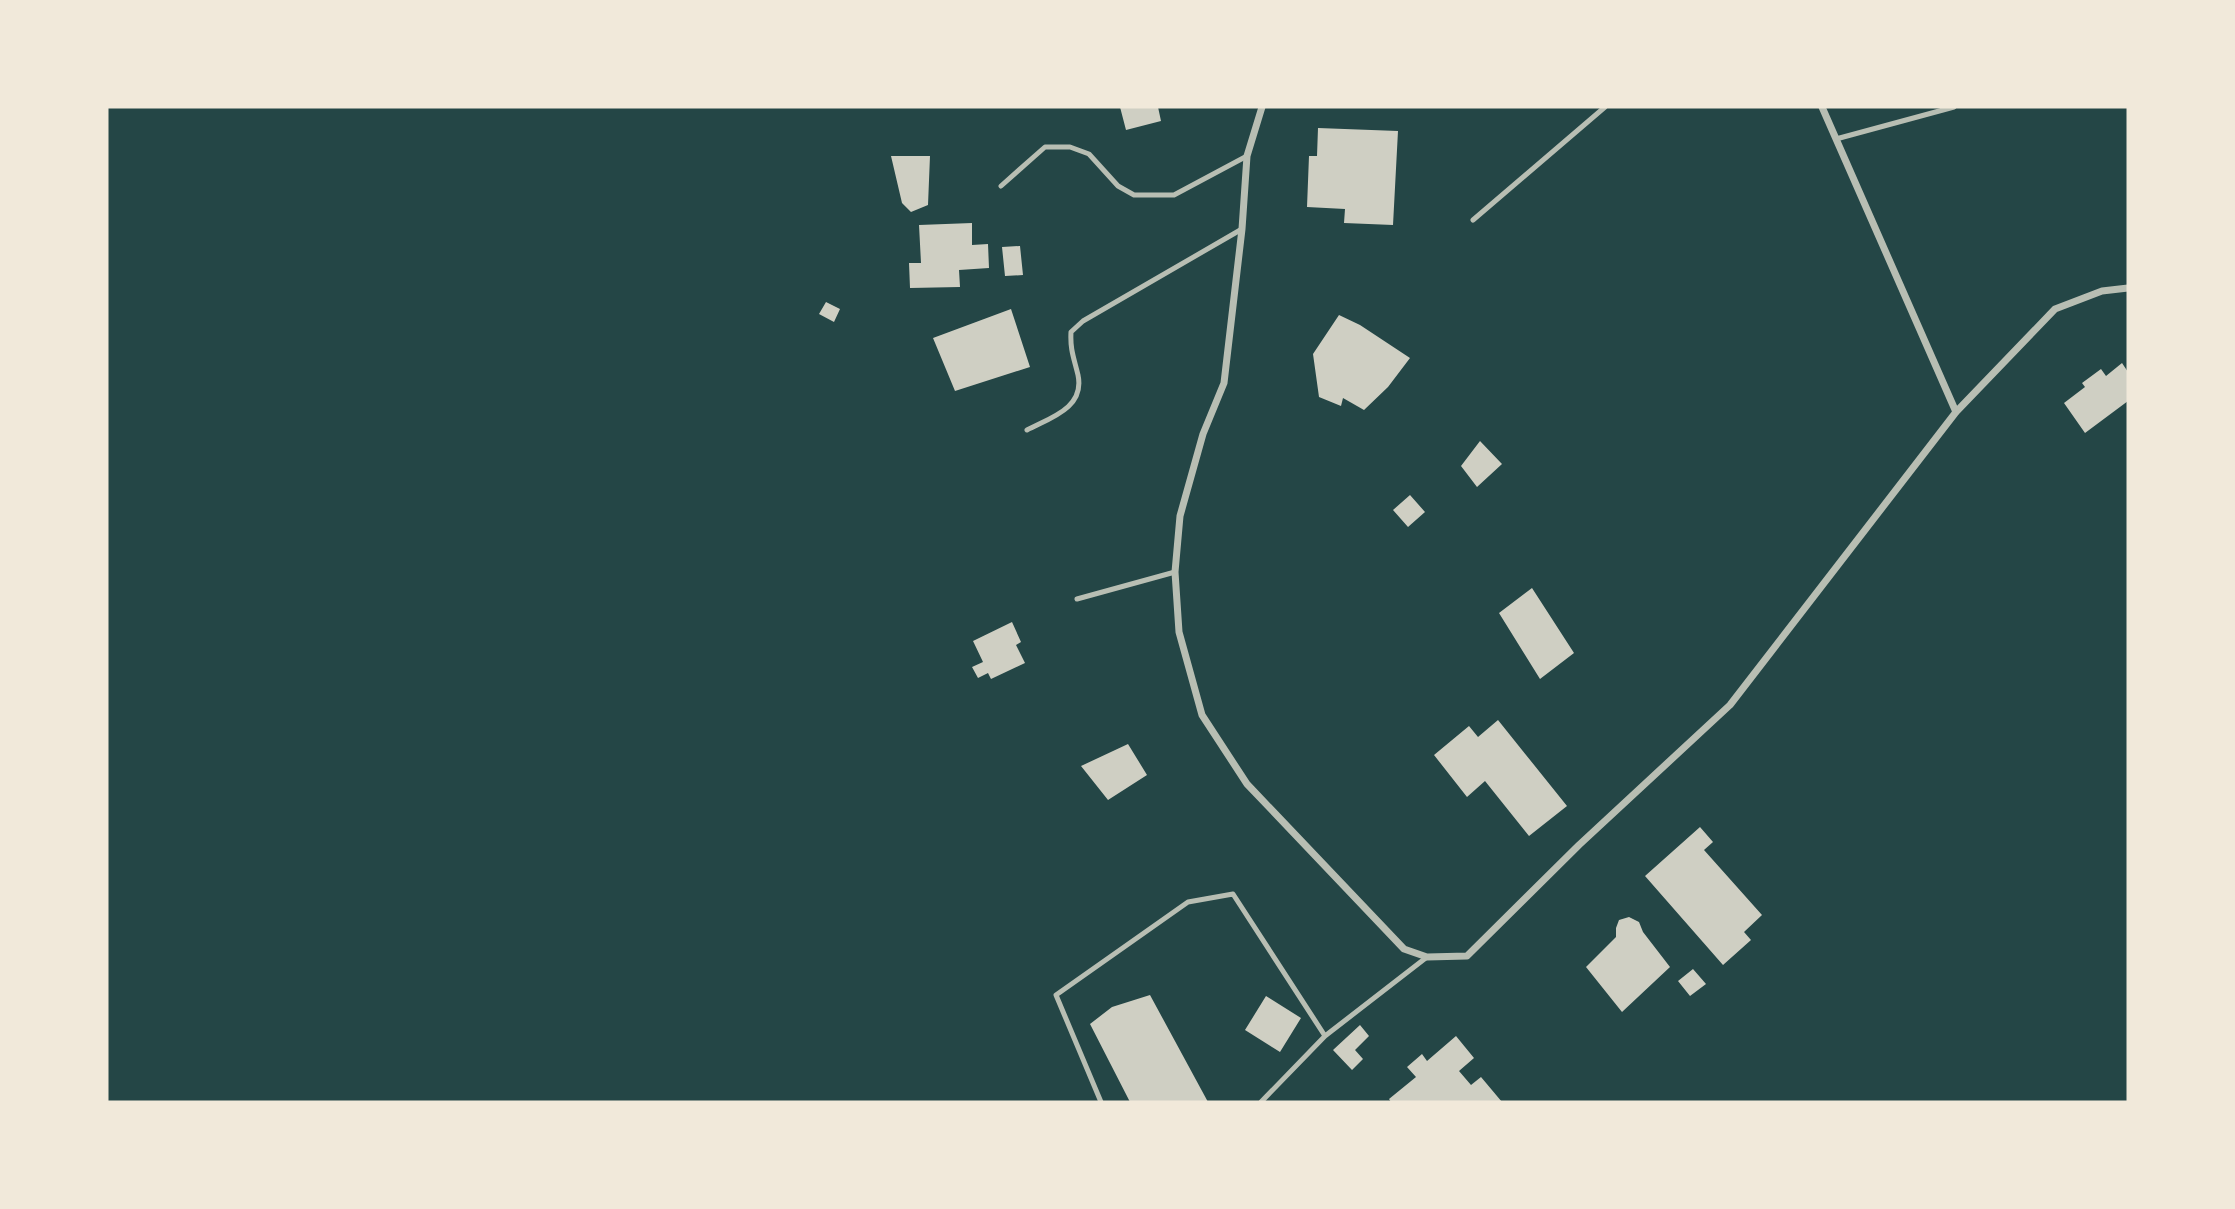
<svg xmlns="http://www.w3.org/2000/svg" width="2235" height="1209" viewBox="0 0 2235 1209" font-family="Poppins,sans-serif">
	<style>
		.green { fill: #244646 }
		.building { fill: #cfcfc3 }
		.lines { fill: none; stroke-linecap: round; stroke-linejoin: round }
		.service { stroke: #b8beb3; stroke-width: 5 }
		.minor { stroke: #b8beb3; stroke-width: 7 }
	</style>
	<rect width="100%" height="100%" fill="#0f3d3e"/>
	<path class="green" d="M107,107H2128V1102H107Z"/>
	<path class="building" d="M1120,107H1158L1161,121L1126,130Z
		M1318,128L1398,131L1393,225L1344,223L1345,209L1307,207L1309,156H1317Z
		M891,156H930L928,205L911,212L902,203Z
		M972,223V245L988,244L989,268L959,270L960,287L910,288L909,263H921L919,225Z
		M1020,246L1023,275L1005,276L1002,247Z
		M826,302L840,309L834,322L819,314Z
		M1011,309L1030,367L955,391L933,338Z
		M1339,315L1360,325L1410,358L1388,387L1364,410L1343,398L1341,406L1319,397L1313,354Z
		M2122,363L2128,372V401L2085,433L2064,403L2085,387L2082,383L2101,369L2106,376Z
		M1480,441L1502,464L1477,487L1461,466Z
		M1410,495L1425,512L1408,527L1393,510Z
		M1532,588L1574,653L1540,679L1499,613Z
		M1012,622L1021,642L1016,645L1025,663L991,679L988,673L978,678L972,667L983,662L973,641Z
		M1498,720L1567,806L1529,836L1485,781L1467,797L1434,755L1469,726L1478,737Z
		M1128,744L1147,775L1108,800L1081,766Z
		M1700,827L1713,842L1704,850L1762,915L1744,932L1751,940L1723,965L1645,876Z
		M1629,917L1639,922L1643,932L1670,967L1622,1012L1586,967L1616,937V928L1619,920Z
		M1693,969L1706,984L1690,996L1678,981Z
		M1150,995L1208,1102H1130L1090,1024L1112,1007Z
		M1266,996L1301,1018L1280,1052L1245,1030Z
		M1360,1025L1369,1036L1355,1050L1363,1059L1352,1070L1333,1050Z
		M1456,1036L1474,1058L1459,1071L1471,1085L1481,1077L1502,1102H1391L1389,1099L1416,1077L1407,1067L1422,1054L1427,1061Z"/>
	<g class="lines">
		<path class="service" d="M1836,139L1954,107
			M1001,186L1045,147H1070L1089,154L1118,186L1134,195H1174L1247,156
			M1473,220L1605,107
			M1027,430C1050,418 1085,408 1078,375C1074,358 1070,350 1071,332L1083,321L1242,229
			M1077,599L1175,572
			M1101,1102L1056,995L1188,902L1233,894L1325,1036
			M1261,1102L1325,1036L1427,957"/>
		<path class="minor" d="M1262,107L1247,156L1242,229L1224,383L1203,434L1180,516L1175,572L1179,632L1202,715L1247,784L1404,949L1427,957L1467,956L1579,845L1730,705L1956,412L2055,309L2102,291L2128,288
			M1822,107L1956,412"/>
	</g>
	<rect width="2235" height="1209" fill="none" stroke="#f1e9da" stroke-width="217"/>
</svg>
